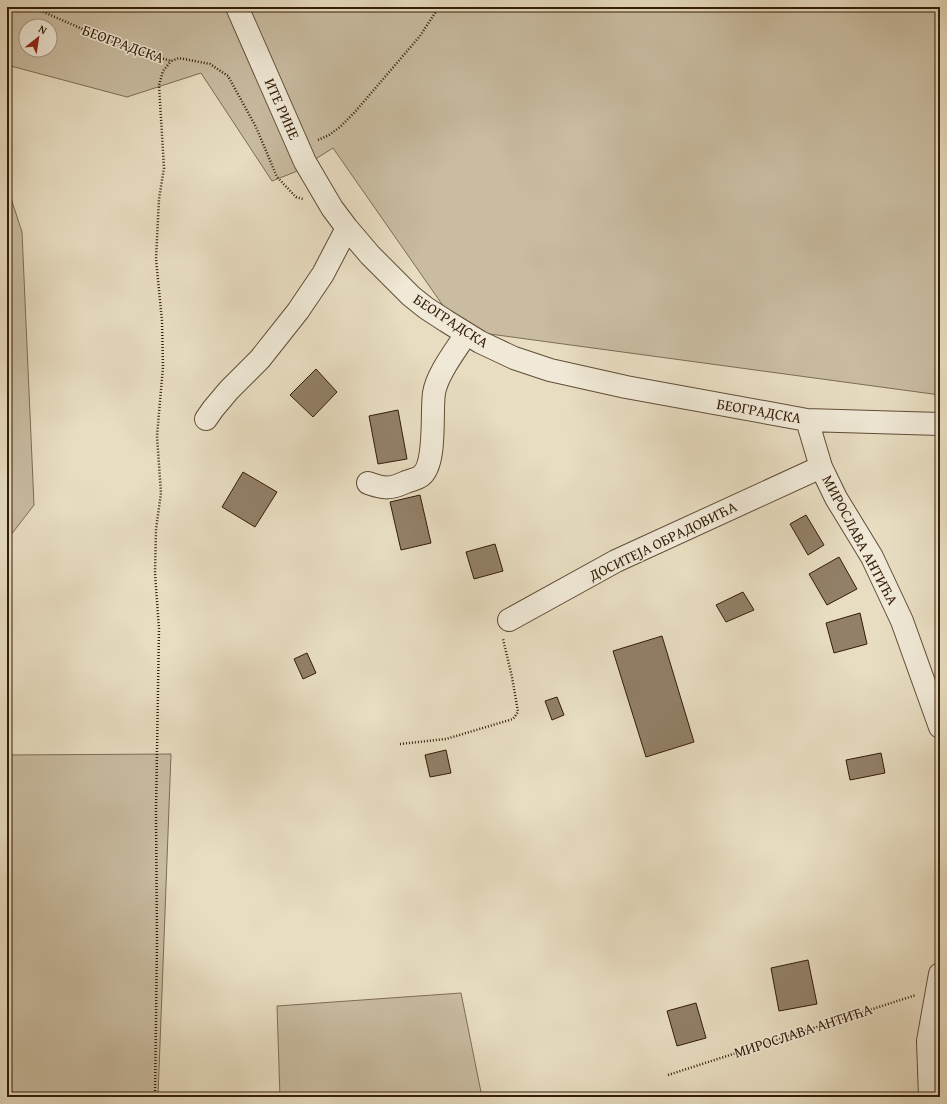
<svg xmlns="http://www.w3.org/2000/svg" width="947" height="1104" viewBox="0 0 947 1104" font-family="'Gentium Book Plus',serif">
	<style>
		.green { fill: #c9bca1; stroke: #7e6c54; fill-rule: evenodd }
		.building { fill: #928068; stroke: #341c07 }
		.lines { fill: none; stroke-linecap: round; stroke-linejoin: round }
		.minor-casing { stroke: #614c36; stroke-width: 24 }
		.path { stroke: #341c07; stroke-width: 2.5; stroke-dasharray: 1 2; stroke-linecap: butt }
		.minor { stroke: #f0e9d7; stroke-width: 22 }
		.labels { text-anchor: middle; stroke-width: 3; stroke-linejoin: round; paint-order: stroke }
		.street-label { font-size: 15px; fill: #341c07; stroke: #f0e9d7 }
	</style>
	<rect width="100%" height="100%" fill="#e8ddc1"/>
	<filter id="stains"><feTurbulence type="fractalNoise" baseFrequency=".005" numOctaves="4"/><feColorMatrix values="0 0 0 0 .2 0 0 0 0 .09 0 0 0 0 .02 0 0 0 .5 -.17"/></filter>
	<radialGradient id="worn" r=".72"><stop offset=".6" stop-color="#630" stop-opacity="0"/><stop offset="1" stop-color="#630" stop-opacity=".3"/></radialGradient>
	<path class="green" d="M7,7H940V395L460,330L333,148L295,172L272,181L201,73L127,97L7,65ZM26,26H50V50H26Z
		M7,186L22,232L34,505L7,540Z
		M171,754L158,1097H7V755Z
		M461,993L482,1097H280L277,1006Z"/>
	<path class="building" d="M316,369L337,392L313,417L290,395Z
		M398,410L407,459L378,464L369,416Z
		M243,472L277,492L255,527L222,507Z
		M420,495L431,543L401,550L390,502Z
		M806,515L824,545L808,555L790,524Z
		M495,544L503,571L474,579L466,552Z
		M839,557L857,589L827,605L809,574Z
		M743,592L754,610L726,622L716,605Z
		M860,613L867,644L834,653L826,623Z
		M662,636L694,742L646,757L613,651Z
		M307,653L316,673L303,679L294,659Z
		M557,697L564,715L552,720L545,701Z
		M446,750L451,773L430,777L425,755Z
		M881,753L885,773L850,780L846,760Z
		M808,960L817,1004L779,1011L771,968Z
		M696,1003L706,1038L677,1046L667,1011Z"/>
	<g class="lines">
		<g class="minor-casing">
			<path id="minor" d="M237,7L305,162L332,208L347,228L370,255L411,296L426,308L446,321L480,342L514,358L550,370L626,387L807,420L940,424
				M206,419L213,409L229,390L260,359L298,311L323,274L347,228
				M807,420L821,467L836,498L872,557L902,621L940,727
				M368,483C384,489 391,489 406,482C411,480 417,479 421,476C437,464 431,412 434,393C437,374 456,350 466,334
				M509,620L616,561L821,467
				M930,1097L928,1041L940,974"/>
		</g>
		<path class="path" d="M32,7L110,41L139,52L171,61L179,58L210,64L228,76L256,127L277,177L296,197L303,199
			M318,140L329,135L340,127L354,113L420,36L439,7
			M400,744L446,739L513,719L518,712L512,677L503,639
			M668,1075L916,995
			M155,1097L157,942L156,812L159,629L155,573L156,529L161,493L157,436L163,367L162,321L156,259L159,199L164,168L159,85L163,71L171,61"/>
		<use href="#minor" class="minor"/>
	</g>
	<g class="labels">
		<g class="street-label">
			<text transform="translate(123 44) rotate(20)" y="5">БЕОГРАДСКА</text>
			<text transform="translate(282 109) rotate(66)" y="5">ИТЕ РИНЕ</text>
			<text transform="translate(451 321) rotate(33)" y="5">БЕОГРАДСКА</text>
			<text transform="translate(759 411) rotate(10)" y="5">БЕОГРАДСКА</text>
			<text transform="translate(860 540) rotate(62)" y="5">МИРОСЛАВА АНТИЋА</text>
			<text transform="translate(663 541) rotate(-26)" y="5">ДОСИТЕЈА ОБРАДОВИЋА</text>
			<text transform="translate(803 1031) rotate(-18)" y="5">МИРОСЛАВА АНТИЋА</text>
		</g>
	</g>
	<rect width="947" height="1104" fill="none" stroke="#e8ddc1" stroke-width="24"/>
	<rect x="8" y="8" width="931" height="1088" fill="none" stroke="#341c07" stroke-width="2"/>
	<rect x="12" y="12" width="923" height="1080" fill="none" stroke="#341c07"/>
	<g transform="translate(38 38) rotate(30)"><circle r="19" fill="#f0e9d7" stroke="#a59784"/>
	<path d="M0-3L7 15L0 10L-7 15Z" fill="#8f2418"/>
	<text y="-6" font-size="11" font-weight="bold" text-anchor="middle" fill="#341c07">N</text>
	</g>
	<rect width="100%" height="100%" filter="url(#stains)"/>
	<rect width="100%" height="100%" fill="url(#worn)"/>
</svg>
